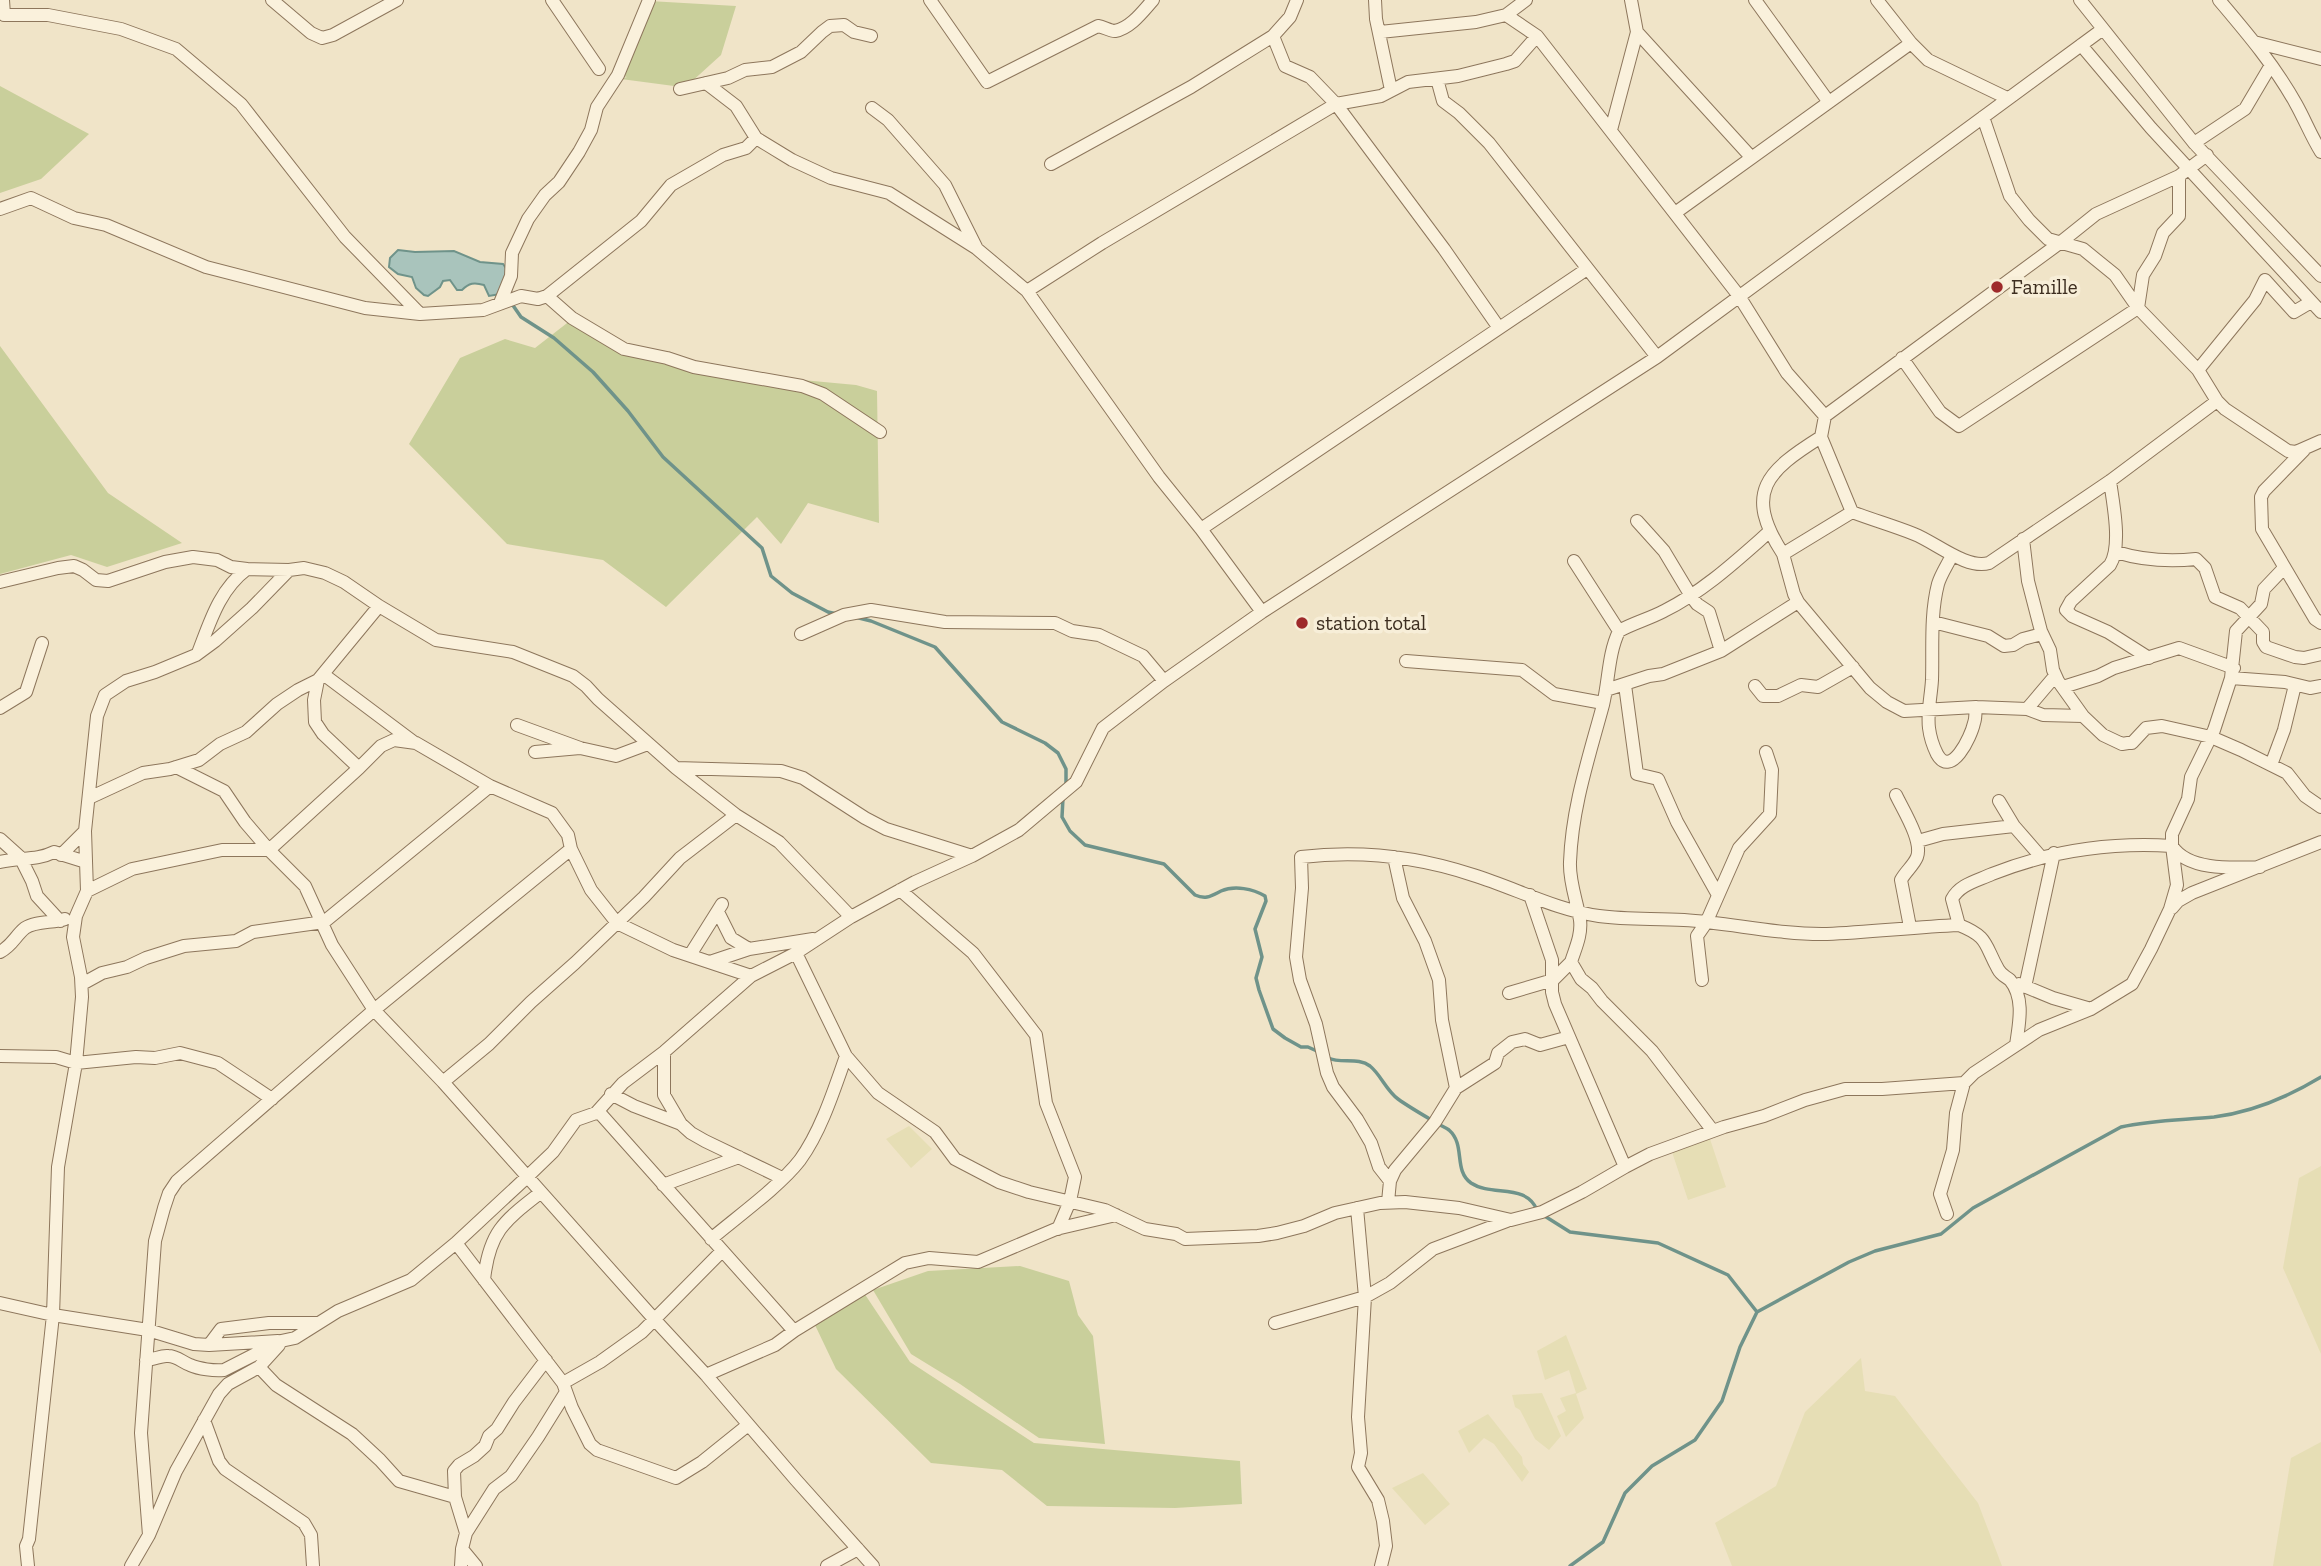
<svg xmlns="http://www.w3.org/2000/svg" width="2321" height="1566" viewBox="0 0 2321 1566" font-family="'Zilla Slab',serif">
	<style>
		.farmland { fill: #e6deb5 }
		.green { fill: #c9cf9b }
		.water { fill: #a9c4bc; stroke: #6f938a; stroke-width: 2 }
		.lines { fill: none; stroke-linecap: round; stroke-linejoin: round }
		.stream { stroke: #6f938a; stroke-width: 3.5 }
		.minor-casing { stroke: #8d765c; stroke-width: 14 }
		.minor { stroke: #faf1dc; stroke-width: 12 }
		.poi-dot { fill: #9e2a2b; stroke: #f7eed8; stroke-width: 2.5 }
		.labels { text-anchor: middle; stroke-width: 7; stroke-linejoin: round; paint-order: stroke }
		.poi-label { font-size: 21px; fill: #3d2e20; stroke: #f7eed8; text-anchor: start }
	</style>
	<rect width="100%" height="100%" fill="#f0e4c8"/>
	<path class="farmland" d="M909,1126L932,1149L911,1168L886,1139Z
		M1710,1139L1726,1187L1688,1200L1672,1152Z
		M2321,1166V1354L2283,1268L2299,1178Z
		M1566,1335L1587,1389L1576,1394L1584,1418L1566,1437L1557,1416L1566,1411L1560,1398L1576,1393L1569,1370L1545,1380L1537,1351Z
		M1861,1358L1865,1391L1895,1396L1978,1503L2002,1566H1732L1715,1523L1776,1486L1805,1412Z
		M1542,1393L1561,1436L1549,1450L1535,1439L1520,1410L1515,1407L1512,1395Z
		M1488,1414L1522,1457L1523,1464L1529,1472L1522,1482L1494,1444L1484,1438L1469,1453L1458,1431Z
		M2321,1442V1566H2273L2291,1458Z
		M1423,1473L1450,1504L1425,1525L1392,1488Z"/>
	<path class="green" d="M649,1L736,6L721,55L689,84L674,86L621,79L627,77L618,75Z
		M0,86L89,134L41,179L0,193Z
		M571,320L598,340L695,370L856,385L877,391L879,523L808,503L781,544L757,517L666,607L603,560L507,544L409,444L460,358L505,339L535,348Z
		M0,346L108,493L182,543L107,567L71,555L0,574Z
		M1020,1266L1069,1281L1078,1315L1093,1336L1105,1444L1039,1438L960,1384L911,1354L873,1290L928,1271Z
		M864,1293L910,1362L1034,1443L1240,1461L1242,1504L1175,1508L1047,1506L1002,1470L931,1463L836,1369L815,1325Z"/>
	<path class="water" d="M398,250L415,252L454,251L480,262L503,264L508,271L500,294L489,296L484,285C474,282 469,283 462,290H457L450,280L443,281L440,287L428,296L424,295L416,288L412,277L398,274L389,267L390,258Z"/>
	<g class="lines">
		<path class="stream" d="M512,304L521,317L554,338L593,372L628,411L663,457L762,548L771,576L792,593L828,612L837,614
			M855,617L871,621L935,647L1002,722L1045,743L1058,753L1066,769V784
			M1063,798L1062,817L1070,831L1085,845L1164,864L1195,895C1206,900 1211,896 1221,891C1235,885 1253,889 1265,896L1266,901L1255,929L1262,957L1256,978L1259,990L1273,1029L1285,1038L1301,1047H1308L1319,1052
			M1328,1058C1341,1064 1358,1057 1370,1066C1381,1075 1386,1090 1398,1099C1409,1107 1423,1115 1435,1122C1439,1125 1445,1127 1449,1130C1466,1145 1453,1170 1471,1183C1492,1197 1526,1183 1537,1210
			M1543,1215L1570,1232L1658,1243L1728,1275L1757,1312
			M1570,1566L1603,1542L1625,1493L1652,1466L1695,1440L1722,1401L1740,1347L1757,1312L1849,1262L1875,1251L1941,1234L1973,1208L2121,1127C2151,1120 2183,1120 2214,1117C2252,1112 2288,1097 2321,1077"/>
		<g class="minor-casing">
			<path id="minor" d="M3,0L4,15H48L121,29L176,49L241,104L345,237L420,314
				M272,0L311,33L322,38L333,35L397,0
				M552,0L599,69
				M930,0L987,82L1098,26C1104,27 1110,31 1115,31C1131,28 1143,11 1153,0
				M1375,0L1376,19L1391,90
				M1755,0L1828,101
				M1877,0L1911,43
				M2080,0L2194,143L2321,276
				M2219,0C2247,33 2275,66 2296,104C2305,120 2311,136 2321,152
				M1506,15L1537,36L1739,296L1787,373L1825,416
				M1380,32L1476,22L1506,15L1526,0
				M1637,32L1751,157
				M1273,36L1285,66L1310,77L1336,104L1444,249L1499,328
				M2254,42L2321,59
				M2081,45L2151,128L2321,312
				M1437,79L1443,101L1459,113L1489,143L1657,357
				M706,83L736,106L756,138L792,160L831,178L889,193L976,248L1027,291L1159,477L1201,529L1262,612
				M680,89L728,78L745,70L772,67L801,52L822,32L830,26L844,25L854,32L871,36
				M872,108L888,120L945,185L976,247
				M1983,117L2010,196L2029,220L2048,239L2083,249L2115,275L2138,308L2198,370L2217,401L2225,409L2288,451L2296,452L2321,441
				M1611,130L1637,32L1631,0
				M2194,143L2245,109L2271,65
				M2207,155L2179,176L2096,214L2061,242L1825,416L1821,437L1852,512C1873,520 1894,526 1914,534C1935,542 1967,570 1989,563L2110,481L2217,401
				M1051,164L1191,87L1273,36L1290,17L1297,0
				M0,209L31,198L74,218L106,225L206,267L365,308L420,314L483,310L521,296L538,299L547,296L641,221L671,185L723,155L746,148L756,138
				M1675,213L1911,43L1928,60L2007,98
				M1027,291L1102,243L1336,104L1381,96L1408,82L1458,76L1506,64L1515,61L1537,36
				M547,296L572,318L624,349L667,358L694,367L802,386L823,394L880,432
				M500,303L511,276L512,253L528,219L545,195L559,182L579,152L591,130L597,107L618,75L649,0
				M1902,358L1940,412L1959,426L2138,308L2143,275L2155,256L2163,233L2179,216V176
				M2198,370L2255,300L2265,280L2294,312L2311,302
				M2304,450L2264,491L2261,497L2262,529L2315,619L2321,623
				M2110,481C2113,503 2122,546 2110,565L2071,601L2066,610L2072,616L2108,632L2149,658
				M1852,512L1783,554L1794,594L1798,602L1870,688L1887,702L1904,711L1976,707L2027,709L2043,715L2083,716
				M1637,521L1664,551L1691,596L1697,604L1709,612L1721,651
				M1201,529L1587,269
				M2023,539L2028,581L2041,631L2050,650L2053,670L2058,681L2083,716L2103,735L2122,744L2128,743H2132L2146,728L2162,726L2211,737L2241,750L2287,773L2305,796L2321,807
				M2116,552C2142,560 2169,562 2196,559L2205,568L2215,597L2240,608L2263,632V642L2266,647L2295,657L2304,658L2321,654
				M1783,554C1743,492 1767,471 1821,437
				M1952,555C1948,564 1941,574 1938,584C1930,615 1933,649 1932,680C1931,697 1927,712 1929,728C1930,736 1933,746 1937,754C1951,779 1971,737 1974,723C1976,718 1975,713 1976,707
				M0,582L58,568L74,566L83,570L96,580L108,581L165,562L193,557L217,560L231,567L247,569L289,570L304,568L325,573L344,582L379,606L436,640L513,652L573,676L586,686L598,699L676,768L736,815L779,842L851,917
				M1933,622L1988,636L2004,646L2013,645L2023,639L2042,634
				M1619,631C1633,623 1649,619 1664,611C1704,591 1736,561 1769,532
				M801,634L844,615L871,610L945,622L1055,623L1072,631L1099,635L1143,656L1164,681
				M198,653C210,622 219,590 247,569
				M1406,661L1522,670L1554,694L1603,703
				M323,674L415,743
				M2231,678L2285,682L2310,688L2321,686
				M1625,685L1637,774L1658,779L1677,822L1718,895
				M1755,686L1763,696H1778L1801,685L1818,687L1853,667
				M2063,687L2098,676L2114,668L2179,648L2234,668
				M1606,690L1649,676L1663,674L1721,651L1798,602
				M0,708L26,692L42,643
				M2027,709L2055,676
				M517,725L580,748L535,752
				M580,748L616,756L648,744
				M2271,765L2284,730L2295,685
				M176,767L224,791L245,822L269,850
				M359,768L323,734L315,722L314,700L318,680L379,606
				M676,768L781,771L803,778L865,818L886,829L972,856
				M1896,795C1903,810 1923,841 1917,857C1914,865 1905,872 1901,880L1910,927
				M89,798L143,773L170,769L199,760L220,744L246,732L277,704L298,690L318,680
				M1999,801L2014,826L2041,857
				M0,839L20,857L32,881L37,896L60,921
				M1918,841L1943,834L2014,826
				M571,849L568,835L552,813L490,786L416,743L394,740L381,746L359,768L269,850L305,886L332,945L374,1010L443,1082L655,1320L706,1375L796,1480L873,1566
				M61,855L85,831
				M1394,857L1403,898L1425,941L1439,980L1442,1020L1456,1088
				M0,862C20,857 36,861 54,852L86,862
				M900,890L973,953L1036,1035L1046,1103L1075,1177L1070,1201L1058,1229
				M87,891L132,869L222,850H269
				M1530,895L1552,960V992L1555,1004L1625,1167L1650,1154L1724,1127L1764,1116L1805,1100L1845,1089H1882L1964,1083
				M2172,908L2178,901L2192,893L2321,842
				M718,912L731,938L749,949L813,939
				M0,952C13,945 15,936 25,928C35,921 53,923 65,919
				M796,953L846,1056L878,1093L935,1132L955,1159L999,1182L1029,1192L1105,1210L1145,1229L1176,1234L1185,1239L1258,1236L1277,1233L1304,1226L1335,1213L1380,1203L1405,1202L1459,1208L1511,1220L1542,1212L1582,1192L1625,1167
				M690,955L722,904
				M710,962L749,949
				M1571,962C1575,949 1582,935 1580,920C1577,901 1569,882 1570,862C1572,807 1589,757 1603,705C1609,680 1608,654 1619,631L1574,561
				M1702,980L1697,936L1706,923L1739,848L1770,814L1772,770L1766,752
				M82,984L102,973L127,967L146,958L184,946L236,941L253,932L324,922L490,786
				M2019,984L2053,998L2091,1009
				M2025,987L2054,853
				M1509,993L1553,980L1571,962L1581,979L1592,988L1602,1001L1652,1051L1713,1131
				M2016,1045C2019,1024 2025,998 2010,980C2005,976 2001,975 1998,969C1984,944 1989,937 1959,925L1952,899C1960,884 1977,881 1992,874C2050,851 2109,842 2172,846C2188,871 2233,868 2260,867
				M664,1052V1095L681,1124
				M0,1056L56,1057L76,1063L136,1057L155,1058L180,1053L218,1063L272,1099
				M443,1082L489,1044L531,1002L575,963L644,897L680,858L736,815
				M611,1094L634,1106L681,1124L691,1133L705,1141L782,1178
				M598,1111L794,1331
				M1390,1181L1379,1167L1371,1143L1357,1119L1333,1087L1327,1073L1316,1024L1300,980L1296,957L1302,888L1301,857C1360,850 1416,856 1473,875C1515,888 1556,910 1599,916C1628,920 1656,918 1684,920C1732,923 1779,935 1827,934C1871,932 1915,927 1959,925
				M663,1185L739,1157
				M1388,1202L1390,1181L1395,1170L1435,1122L1456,1088L1495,1063L1498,1053L1512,1042L1525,1039L1540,1045L1569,1037
				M1357,1208L1365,1297L1390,1283L1433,1249L1507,1221
				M1947,1214L1940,1194L1953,1150L1956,1113L1964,1083L1974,1073L2039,1030L2091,1009L2132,984L2151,949L2170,909L2177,885L2172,846V834L2188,799L2191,777L2214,730L2231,678L2236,631L2261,604L2264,589L2284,568
				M711,1239C737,1217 780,1186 800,1160C821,1131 834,1090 846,1056
				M456,1243L563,1383L572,1408L590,1444L597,1450L676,1478L702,1462L748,1425
				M484,1280C489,1232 504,1221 540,1193
				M0,1303L53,1315L148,1330L194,1344L209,1345L278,1341
				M1275,1323L1365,1297L1358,1417L1361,1453L1358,1467L1378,1500L1383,1521L1386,1546L1381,1566
				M209,1345L221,1329L269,1323H318
				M279,1345L259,1367L276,1385L352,1434L380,1460L399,1481L455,1497L466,1533
				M146,1360C154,1360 161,1355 168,1356C177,1356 182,1362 190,1365C199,1369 214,1371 224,1370L281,1341L295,1338L338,1311L411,1280L456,1243L527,1177L553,1152L576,1120L596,1113L623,1083L664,1052L751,976L796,953L851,917L915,882L972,856L1019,830L1076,782L1103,728L1164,681L1262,612L1657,357L2103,29
				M706,1375L775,1345L794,1331L905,1263L929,1258L978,1262L1056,1229L1116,1215
				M563,1383L600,1362L642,1332L722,1251
				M204,1420L219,1461L225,1469L304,1523L311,1535L313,1566
				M455,1497L454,1471L459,1465L474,1456L485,1446L489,1436L497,1429L514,1402L546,1360
				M149,1535L141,1433L155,1241L164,1208L169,1193L177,1181L374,1010L571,849L591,890L617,923L673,950L751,976
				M462,1549L476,1566
				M28,1566L26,1546L29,1539L53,1315L58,1167L76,1063L82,997L81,977L73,937L76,916L87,891L85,831L97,716L105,695L126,681L155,672L196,655L215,641L252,608L289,570
				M131,1566L149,1535L176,1471L219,1394L228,1384L259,1367
				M461,1566L462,1549L466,1533L494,1489L511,1476L538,1437L566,1392
				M827,1566L858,1549"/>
		</g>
		<use href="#minor" class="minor"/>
	</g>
	<g class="poi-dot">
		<circle cx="1997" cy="287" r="7"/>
		<circle cx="1302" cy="623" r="7"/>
	</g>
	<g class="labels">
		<g class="poi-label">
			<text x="2011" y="294">Famille</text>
			<text x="1316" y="630">station total</text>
		</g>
	</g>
</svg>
